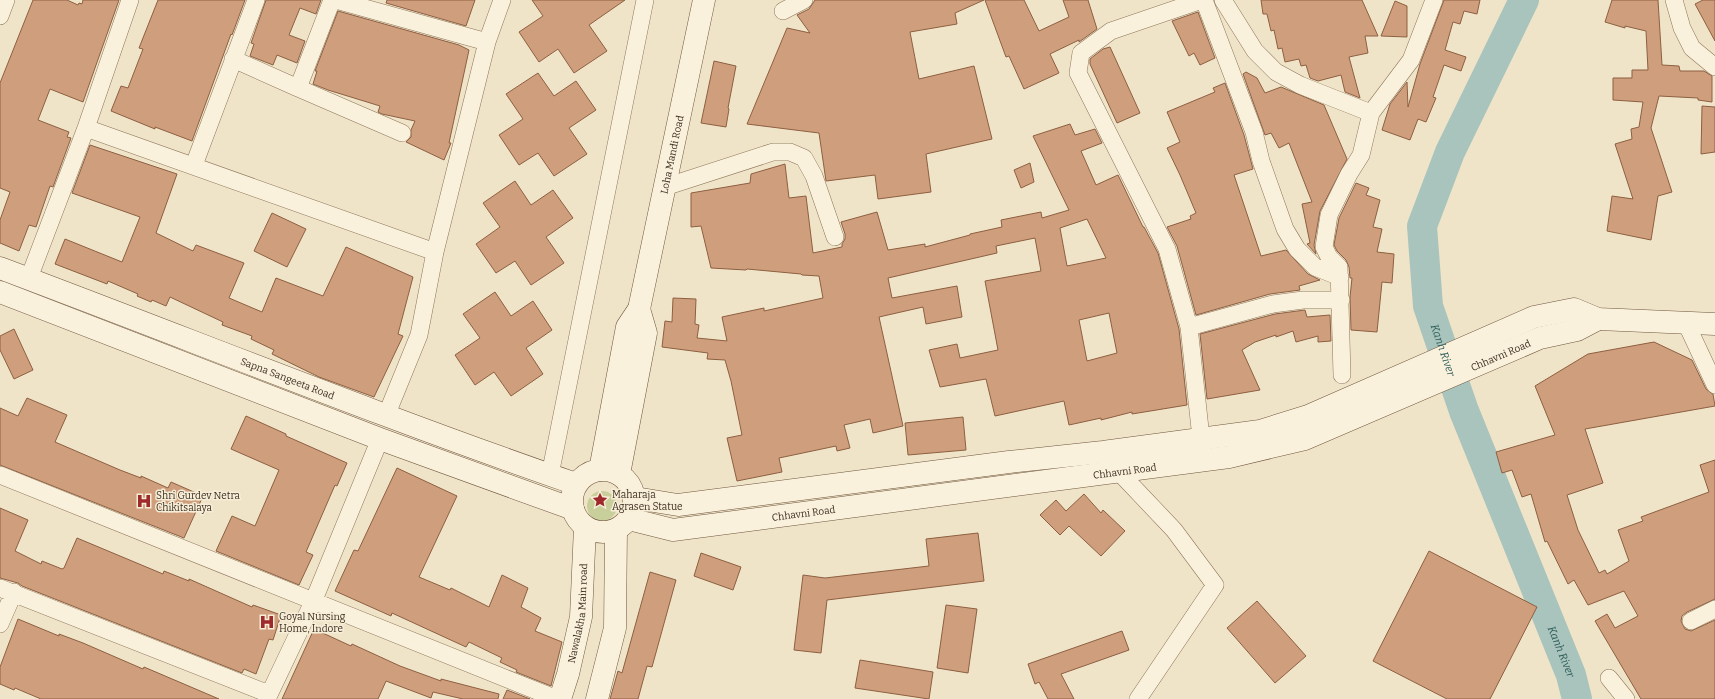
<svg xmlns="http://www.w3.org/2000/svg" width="1715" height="699" viewBox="0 0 1715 699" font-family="Bitter,serif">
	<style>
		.green { fill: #c9cf9b }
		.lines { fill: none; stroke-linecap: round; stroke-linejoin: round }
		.river { stroke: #a9c4bc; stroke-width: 30 }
		.building { fill: #cf9f7d; stroke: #8d5f41; fill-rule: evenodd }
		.street-casing { stroke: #8d765c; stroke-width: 18 }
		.secondary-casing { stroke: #6f573f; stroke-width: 23 }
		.street { stroke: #faf1dc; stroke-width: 17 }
		.secondary { stroke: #faf1dc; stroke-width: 22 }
		.labels { text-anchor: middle; stroke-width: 3; stroke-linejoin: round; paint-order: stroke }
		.street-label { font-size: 10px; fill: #3d2e20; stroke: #f7eed8 }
		.poi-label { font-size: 10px; fill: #3d2e20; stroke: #f7eed8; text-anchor: start }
		.water-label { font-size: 11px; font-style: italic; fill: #2f5d5a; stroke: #f7eed8 }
	</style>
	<rect width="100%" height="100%" fill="#f0e4c8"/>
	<path class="green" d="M587 506a15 15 0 1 1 30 0a15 15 0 1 1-30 0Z"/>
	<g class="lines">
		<path class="river" id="s1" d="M1524,0L1450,152L1422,226L1428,306L1464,411L1571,675L1577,699"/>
	</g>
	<path class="building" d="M33,0H67L78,5L79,3L82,4L83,0H119L83,102L50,89L38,120L69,132L67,137L71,138L53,187L50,186L36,227L29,225L19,251L0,243V220L10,192L0,188V83Z
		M158,0H245L232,35L231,34L192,141L155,127V129L111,111L121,86L128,88L143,49L139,48Z
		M266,0H321L316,14L300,8L289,35L305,41L297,63L277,55L273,65L250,56L254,44L251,43Z
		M387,0H475L466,26L386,3Z
		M532,0H625L589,25L607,51L574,73L558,49L539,62L519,32L543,16Z
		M815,0H984L955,13L957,24L910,32L919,79L974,66L992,139L926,154L931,192L878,199L875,175L826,181L819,133L747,124L787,28L810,33L797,15L809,9Z
		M985,0H1024L1039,31L1069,17L1063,0H1088L1097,29L1079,42V40L1050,54L1059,73L1024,89L1009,56L1006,57Z
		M1261,0H1362L1378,36H1365L1368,53L1349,57L1360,98L1345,92L1341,75L1318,81L1310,78L1306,65L1301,66L1299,59L1285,62L1282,48L1278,49L1274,30L1271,31L1267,14H1263Z
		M1444,0H1480L1477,14L1464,11L1460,24L1453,22L1445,50L1466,57L1461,71L1444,65L1433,97L1436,98L1426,122L1418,119L1410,140L1382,130L1390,104L1407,82L1408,107L1420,64Z
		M1612,0H1658L1662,65L1679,66L1680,71H1704L1712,76V102L1698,100V98L1659,96L1651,128L1672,192L1658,196L1651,240L1607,231L1612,196L1633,199L1615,144L1632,139L1631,129L1639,127L1643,102L1613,100V78H1632V70H1648L1646,31L1625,26V28L1605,22Z
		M1703,0H1715V41L1695,4Z
		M1395,1L1407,6V37L1381,36Z
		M338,11L459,45L469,50L449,143H451L444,160L406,142L411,137V130L415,121L382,114L378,112L380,106L328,90L313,84L317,71H315Z
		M1198,12L1215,58L1200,65L1194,53L1189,56L1172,21Z
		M1110,47L1140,113L1117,123L1090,64V59L1103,49Z
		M714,61L736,66L728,108L729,109L726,127L701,123Z
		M1246,72L1257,78L1265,93L1281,87L1324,105L1347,159L1320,211L1314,245L1316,254L1307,244L1310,243L1302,204L1312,202L1289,143L1279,148L1271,133L1265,135L1243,74Z
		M538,73L554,96L576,81L596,110L569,128L587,154L554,176L538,153L519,165L499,135L523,119L506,94Z
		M1225,83L1244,135L1253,169L1234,175L1261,256L1286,250L1308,274L1320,280L1299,286L1300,290L1270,294L1196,315L1177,246L1167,227L1191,219L1190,216L1196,213L1180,175L1167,148L1180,142L1167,112L1215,92L1213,88Z
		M1702,106L1715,107V152L1701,154Z
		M1070,124L1075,135L1095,129L1102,143L1081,151L1096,185L1118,175L1143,227H1144L1158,253L1179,329L1187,405L1132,414V412L1101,420V418L1069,425L1064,401L995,416L986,379L940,387L929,350L957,344L960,358L998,350L985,281L1041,271L1035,238L996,246L997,253L888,278L892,298L957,286L962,317L926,324L923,307L879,317L903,426L873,433L870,419L844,425L850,448L837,451L836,446L779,458L782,472L737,481L727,438L742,435L731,381L725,360L707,359L708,353L662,347L665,321L672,322L673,298L696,299L695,324L699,325L697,338L727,341L722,317L764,308V311L823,298L819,276L802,275L801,274L747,269L746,270L711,268L701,226L691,227V193L750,183L751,174L785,164L789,198L806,196L813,253L842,247V244L845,239V234L841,222L877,212L888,250L925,244V247L970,235V234L1002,227L1001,220L1041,212L1042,218L1069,210L1033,136ZM1087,219L1106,258L1067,266L1060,228ZM1109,313L1117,353L1087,361L1079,320Z
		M90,145L177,174L156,233L193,251L196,245L244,263L229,298L262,312L276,278L323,296L346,247L413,277L398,334L403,336L374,397L319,377L272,354L274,350L251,339L252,336L222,325L223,322L170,297L166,306L152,300L151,302L137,296L138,294L108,281L107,284L55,264L65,239L122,262L140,217L72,193Z
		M1030,163L1034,182L1021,188L1014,170Z
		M515,181L531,205L553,190L573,218L546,237L564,263L531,285L515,261L496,273L476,244L500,227L483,203Z
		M1356,183L1369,188L1366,195L1380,200L1373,227L1382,229L1377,252L1394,254L1392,283L1382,282L1377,332L1351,330L1350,297L1352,278H1350L1349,267L1346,260L1337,251L1334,245L1339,218Z
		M272,213L306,229L287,267L254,251Z
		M495,292L511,316L533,301L552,330L526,348L543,374L511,396L494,372L475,385L455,355L480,338L463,314Z
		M1305,310L1307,317L1330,315L1331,341L1318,342V336L1296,342L1293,331L1276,337V335L1255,342L1242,350L1260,390L1207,399L1200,334L1275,314Z
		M14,329L33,370L14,379L0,350V336Z
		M1654,342L1692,360L1706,389L1713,394L1715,406L1585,429L1603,483L1567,495L1578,530L1599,573L1605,570L1607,574L1629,561L1618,530L1643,521L1641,517L1709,492L1700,465L1715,460V599L1687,612L1682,616L1681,621L1685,629L1691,631L1715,620V699H1641L1595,621L1607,614L1615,628L1638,616L1624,591L1588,605L1574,580L1568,584L1547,541L1545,542L1531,494L1522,497L1512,470L1502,473L1496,452L1555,435L1535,386L1588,354Z
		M27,398L67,415L55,442L120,470L141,478V476L168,488L171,482L203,496L184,538L0,465V408L18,416Z
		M246,416L286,434V436L347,463L337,486L335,485L306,552L313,555L299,585L216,551L232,516L255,526L279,470L231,449Z
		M963,417L966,450L908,455L905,423Z
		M397,468L457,496L419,577L450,590L451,588L489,607L502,575L528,588L521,607L541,618L535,631L562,642L551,686L516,672L517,670L500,662L502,658L469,642L466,647L392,613L391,616L335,591L354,550L358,551Z
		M1084,494L1101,513L1103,510L1125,531L1101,556L1069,526L1060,535L1040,515L1056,500L1066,511Z
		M0,508L28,520L15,551L41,564L42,561L62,569L64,568L77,538L163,574L164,571L189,581V579L252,607L253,605L281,615L273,640L269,639L256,674L244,669L242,673L22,586L18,583L0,578Z
		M978,533L984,581L827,600L821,653L794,650L803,575L825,578L929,566L926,539Z
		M1429,551L1537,607L1490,699H1447L1373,661Z
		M701,553L741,567L733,590L694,576Z
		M650,572L676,580L652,667L647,666L638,699H610L618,671L622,673Z
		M1257,601L1306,656L1275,683L1227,628Z
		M946,605L977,609L968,673L937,668Z
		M18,619L59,636V634L83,643L143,669L144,667L219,699H41L15,688L14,690L0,684V667Z
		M314,629L351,646L352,644L400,666L441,681V679L499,694L498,699H463L433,692L431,698L386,681L378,699H282Z
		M1122,631L1129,650L1061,674L1074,699H1048L1039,682L1035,684L1028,664Z
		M860,660L933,672L929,699L855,688Z
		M507,690L530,699H503Z"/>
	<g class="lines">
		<g class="street-casing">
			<path id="street" d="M332,0L298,88L402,133
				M336,0L487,42
				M1204,0L1254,132L1261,161L1285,229L1297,249L1315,267L1340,277
				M1223,0L1255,51L1276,72L1300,85L1371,113
				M1674,0L1682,28L1692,48L1715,67
				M783,11L804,0
				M0,16L6,0
				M233,59L298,88
				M86,128L435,252
				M194,165L256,0
				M665,187L773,152H790L804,158L814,176L835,237
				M29,278L86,128L130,0
				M1686,323L1715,385
				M1189,327L1273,304L1303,300H1341
				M1342,375L1339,267L1329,257L1324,247L1329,215L1349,174L1361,155L1371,113L1411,60L1434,0
				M386,416L419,335L435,252L487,42L502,0
				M1201,450V438L1189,327L1167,249L1078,73L1081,53L1111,31L1202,0
				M1119,472L1174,530L1215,585L1138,699
				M0,475L557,699
				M550,475L645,0
				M0,588L269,694
				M1691,621L1715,609
				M0,624L14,592
				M1609,678L1626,699
				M267,699L313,602L380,439"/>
		</g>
		<g class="secondary-casing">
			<g id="secondary">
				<path id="s2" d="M0,268C192,340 382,417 576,484"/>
				<path d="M0,292L380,439L573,509"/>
				<circle cx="603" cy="501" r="31"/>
				<path id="s3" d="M600,470L627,327L639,309L704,0"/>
				<path d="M619,474L646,333L639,309"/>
				<path d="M635,498L678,505L1009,462L1103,452L1260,431L1308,416L1534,317L1574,309L1598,319L1715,324"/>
				<path id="s4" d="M629,519L673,530L1229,457L1305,439L1540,338L1577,330L1598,319"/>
				<path id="s5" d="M560,699L568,674L581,617L585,527"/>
				<path d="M597,699L615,628L616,530"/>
			</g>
		</g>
		<use href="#street" class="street"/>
		<use href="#secondary" class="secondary"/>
	</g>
	<defs>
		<g id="sight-bare" transform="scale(1.2)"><path d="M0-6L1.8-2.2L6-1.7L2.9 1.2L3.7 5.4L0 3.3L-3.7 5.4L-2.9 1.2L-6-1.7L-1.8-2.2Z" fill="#9e2a2b" stroke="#f7eed8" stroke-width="2.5" paint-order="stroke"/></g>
		<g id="hospital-bare" transform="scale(1.2)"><path d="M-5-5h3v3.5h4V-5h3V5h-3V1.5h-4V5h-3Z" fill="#9e2a2b" stroke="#f7eed8" stroke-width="2.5" paint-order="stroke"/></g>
	</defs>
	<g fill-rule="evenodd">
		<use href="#sight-bare" x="600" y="500"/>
		<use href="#hospital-bare" x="144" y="501"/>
		<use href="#hospital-bare" x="267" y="622"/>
	</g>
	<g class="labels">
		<g class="street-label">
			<text dy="4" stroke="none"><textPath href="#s3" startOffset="325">Loha Mandi Road</textPath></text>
			<text dy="4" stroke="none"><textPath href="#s4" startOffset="897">Chhavni Road</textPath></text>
			<text dy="4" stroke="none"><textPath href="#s2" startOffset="308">Sapna Sangeeta Road</textPath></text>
			<text dy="4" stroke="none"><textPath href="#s4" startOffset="501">Chhavni Road</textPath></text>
			<text dy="4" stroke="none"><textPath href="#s4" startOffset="177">Chhavni Road</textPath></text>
			<text dy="4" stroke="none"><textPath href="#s5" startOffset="88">Nawalakha Main road</textPath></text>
		</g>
		<g class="poi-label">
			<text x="612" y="498">Maharaja<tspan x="612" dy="12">Agrasen Statue</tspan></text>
			<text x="156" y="499">Shri Gurdev Netra<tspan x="156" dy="12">Chikitsalaya</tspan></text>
			<text x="279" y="620">Goyal Nursing<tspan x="279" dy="12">Home, Indore</tspan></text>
		</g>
		<g class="water-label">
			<text dy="4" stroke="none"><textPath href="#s1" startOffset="375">Kanh River</textPath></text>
			<text dy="4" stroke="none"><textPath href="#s1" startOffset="699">Kanh River</textPath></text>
		</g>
	</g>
</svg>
